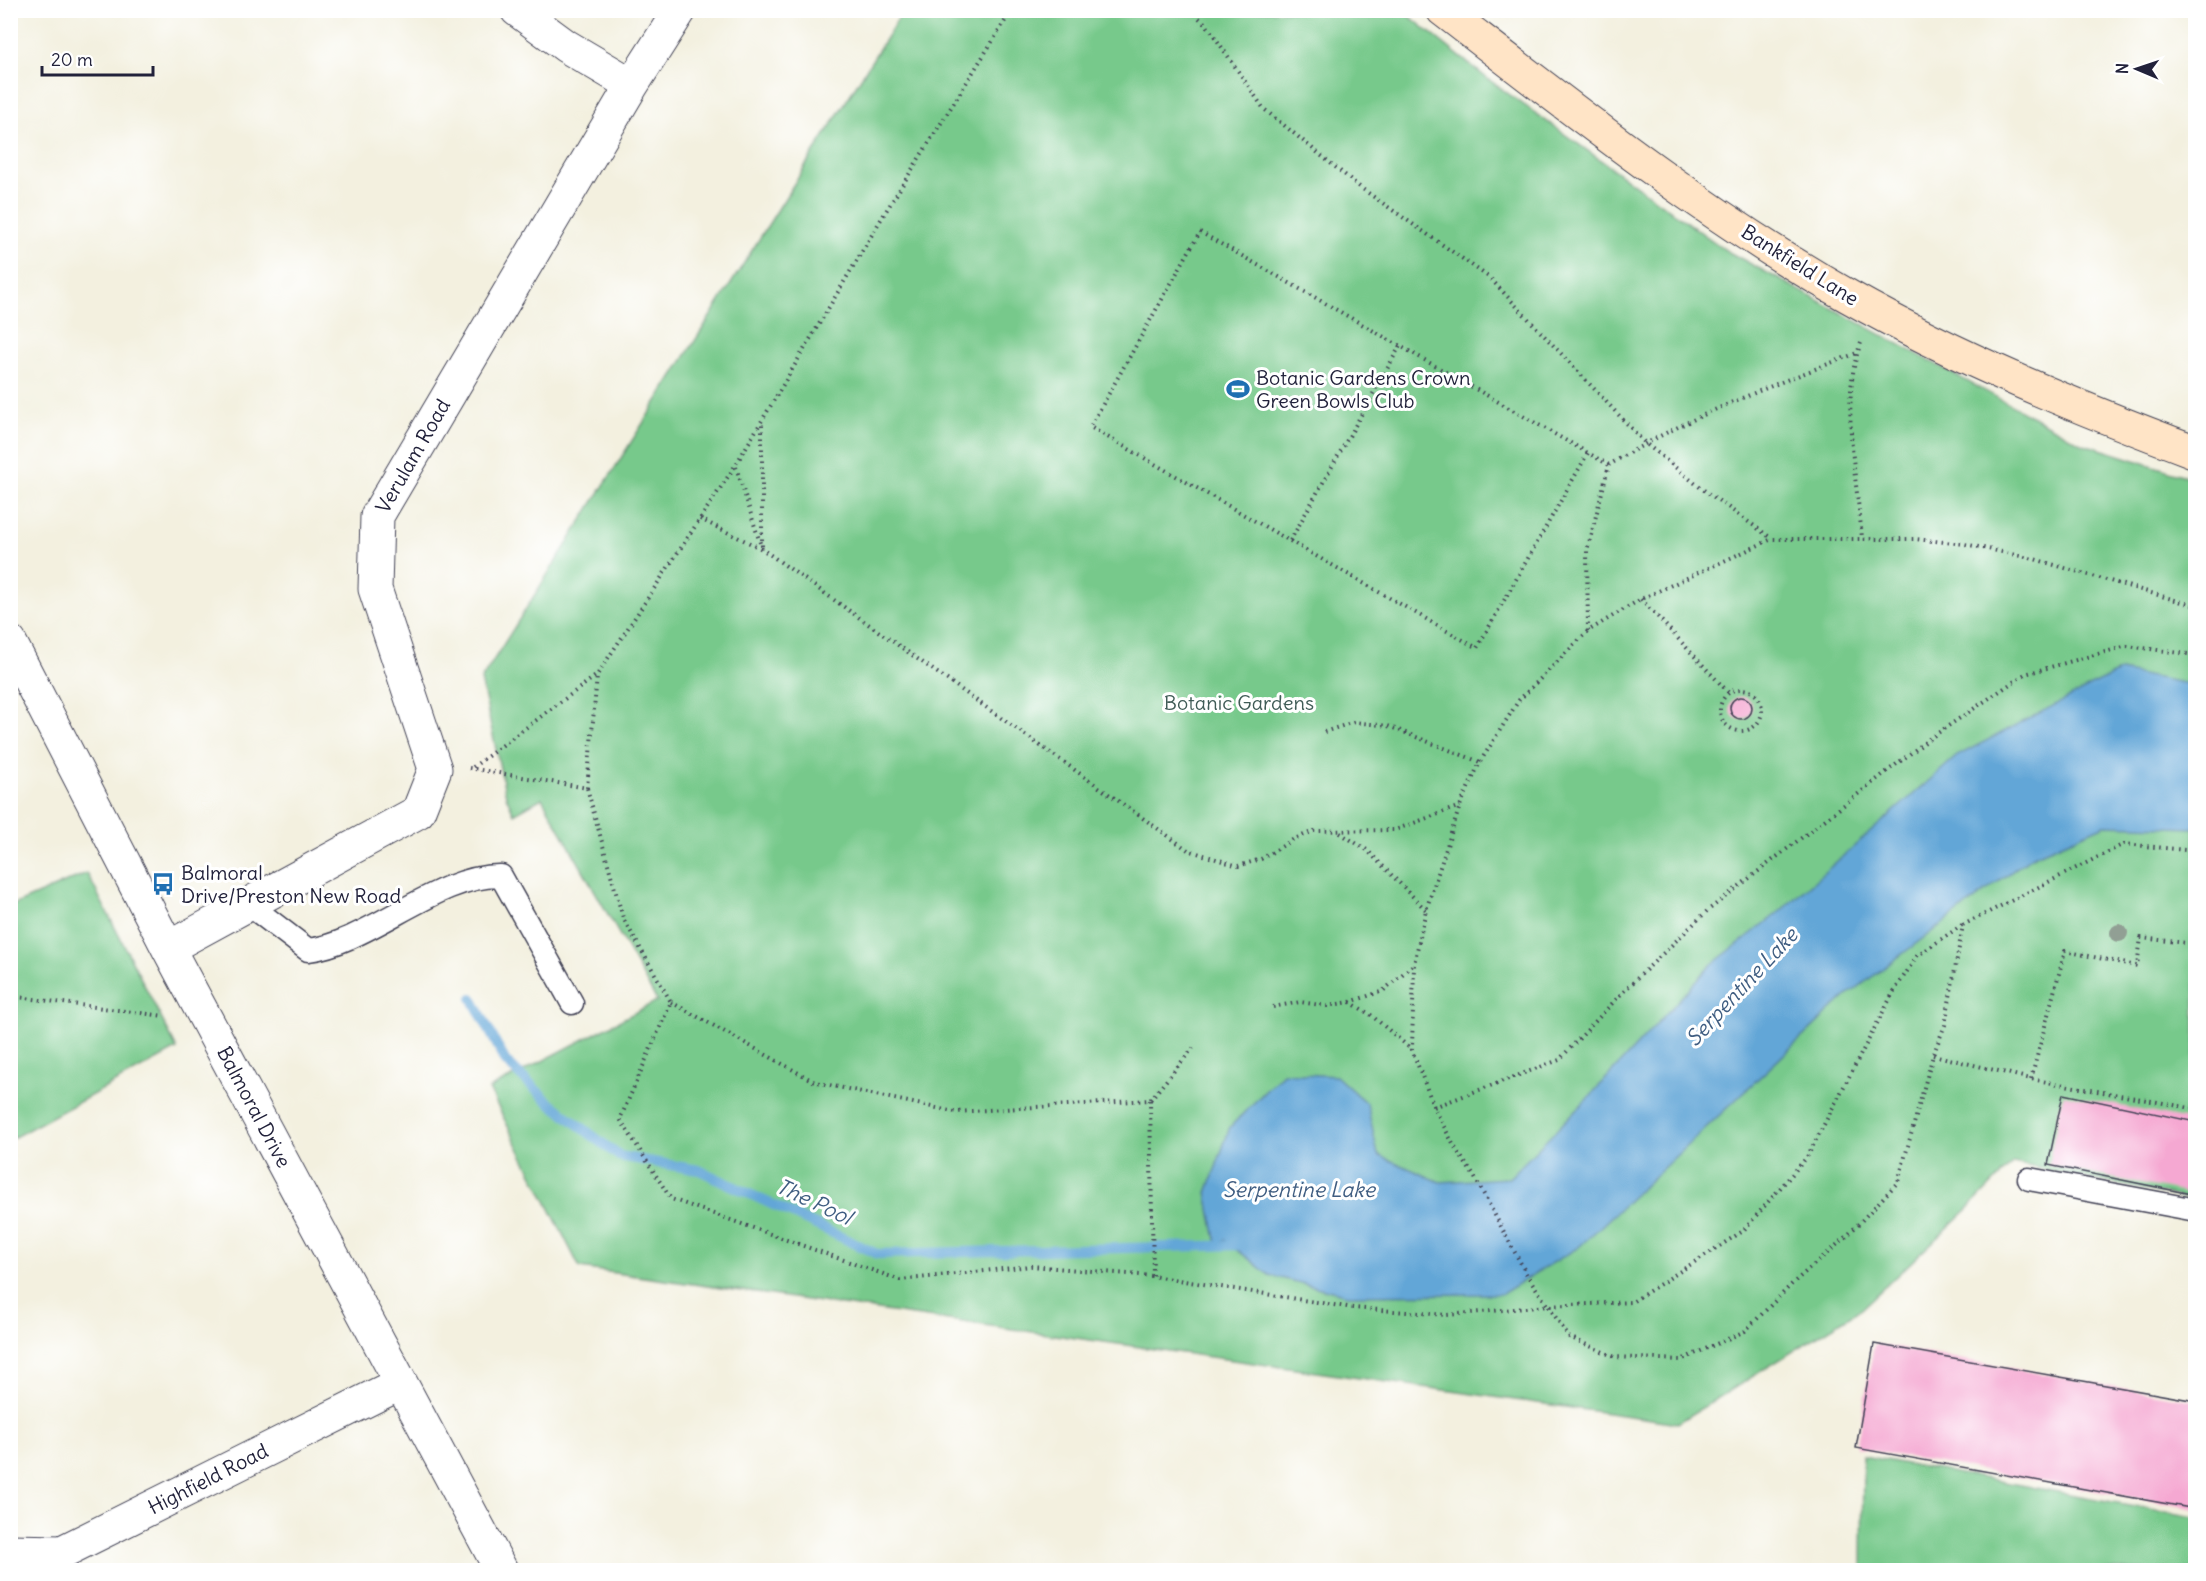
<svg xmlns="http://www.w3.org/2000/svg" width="2206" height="1581" viewBox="0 0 2206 1581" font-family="Delius,sans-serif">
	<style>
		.green { fill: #77c98b; stroke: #4c7663; stroke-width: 1.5 }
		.water { fill: #62a6d7; stroke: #426489; stroke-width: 1.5 }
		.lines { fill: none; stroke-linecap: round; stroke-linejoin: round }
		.stream { stroke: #62a6d7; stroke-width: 10 }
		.building { fill: #f5a8d2 }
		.service-casing { stroke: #414154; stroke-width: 25 }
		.minor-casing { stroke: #414154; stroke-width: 35 }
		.secondary-casing { stroke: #414154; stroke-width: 35 }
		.path { stroke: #414154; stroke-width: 4; stroke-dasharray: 1.5 4.5; stroke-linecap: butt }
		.service { stroke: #fff; stroke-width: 22 }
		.minor { stroke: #fff; stroke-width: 33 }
		.secondary { stroke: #ffe4c6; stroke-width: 33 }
		.tree { fill: #919f94 }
		.labels { text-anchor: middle; stroke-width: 6; stroke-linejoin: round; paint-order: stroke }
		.street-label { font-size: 20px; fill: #22223b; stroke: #fff }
		.poi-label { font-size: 20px; fill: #22223b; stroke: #fff; text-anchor: start }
		.park-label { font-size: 20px; fill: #405c57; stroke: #fff }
		.water-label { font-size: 21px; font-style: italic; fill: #3f5d81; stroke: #fff }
	</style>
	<rect width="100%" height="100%" fill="#fff"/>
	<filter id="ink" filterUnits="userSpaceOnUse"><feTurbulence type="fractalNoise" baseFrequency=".0167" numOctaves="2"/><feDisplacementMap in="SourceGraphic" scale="12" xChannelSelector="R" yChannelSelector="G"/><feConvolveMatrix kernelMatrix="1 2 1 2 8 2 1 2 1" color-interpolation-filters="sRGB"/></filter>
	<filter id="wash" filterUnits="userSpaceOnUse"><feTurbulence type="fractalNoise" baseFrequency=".008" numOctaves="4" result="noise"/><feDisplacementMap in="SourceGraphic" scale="24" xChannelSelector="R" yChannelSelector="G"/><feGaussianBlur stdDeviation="1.35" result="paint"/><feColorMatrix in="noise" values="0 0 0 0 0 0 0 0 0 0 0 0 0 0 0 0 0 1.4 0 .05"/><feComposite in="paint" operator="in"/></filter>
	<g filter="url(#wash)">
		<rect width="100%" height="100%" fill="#f3f0df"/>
		<path class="green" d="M903,11H1403L1488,79L1727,251L2081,443L2195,479V1200L2013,1163L1968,1209L1861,1309L1678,1423L580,1268L489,1089L657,1001L542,798L514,814L506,796L481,680Z
			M87,873L177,1049L11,1139V906Z
			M1863,1456L2195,1517V1570H1862Z"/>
		<path class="water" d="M2120,671L2195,685V828L2105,825L2031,857L1844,998L1579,1247L1502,1294L1347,1295L1269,1275L1225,1240L1217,1245L1207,1193L1230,1127L1283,1073L1336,1076L1367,1104L1378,1155L1440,1182L1509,1178L1590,1096L1711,965L1778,913L1957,756Z"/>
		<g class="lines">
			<path class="stream" d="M472,998L506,1062L550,1103L619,1156L699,1170L877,1254L1246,1245"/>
		</g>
		<g id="blocks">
			<path class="building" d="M1730 708a11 11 0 1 1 22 0a11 11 0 1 1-22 0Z
				M2063,1094L2196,1122V1195L2048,1165Z
				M1874,1344L2196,1401V1509L1856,1448Z"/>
		</g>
	</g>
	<g filter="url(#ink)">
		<use href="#blocks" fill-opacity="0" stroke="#414154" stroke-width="1.5"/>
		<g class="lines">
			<g class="service-casing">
				<path id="service" d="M248,904L308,950C369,943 438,874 501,876L572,1003
					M2029,1179L2196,1210"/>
			</g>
			<g class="minor-casing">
				<path id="minor" d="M517,10L566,46L632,85
					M10,642L168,948L501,1570
					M168,948L418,812L435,769L375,589L377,516L632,85L680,10
					M10,1551L62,1552L399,1384"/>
			</g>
			<g class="secondary-casing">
				<path id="secondary" d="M1443,10C1573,110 1705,215 1848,296C1959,359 2076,407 2196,452"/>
			</g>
			<path class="path" d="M1190,10L1206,24L1264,109L1361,188L1490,278L1645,443L1701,488L1771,538
				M1861,343C1839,397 1857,480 1862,538
				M1400,346L1290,541L1090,427L1200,232L1588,453
				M736,467L762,549L1188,850L1238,866L1261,859L1294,839L1314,831L1395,830L1460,806
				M700,519L762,549V423
				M1290,541L1477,648L1588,453L1609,465
				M1641,599L1728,692
				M1588,631L1587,551L1609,465C1686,417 1773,385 1857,353
				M1720 710a21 21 0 1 1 42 0a21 21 0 1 1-42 0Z
				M1324,732L1354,722L1388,726L1480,762
				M473,767L597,675L735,466L886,211L1012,10
				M469,768L587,788L623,918L671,1002L620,1119L671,1199L900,1280L1031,1266L1153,1276L1353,1308L1447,1315L1548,1306L1569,1337L1615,1357L1681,1360L1745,1331L1794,1282L1846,1237L1898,1182L1933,1055L1945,1025L1963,925L2124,844L2196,851
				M587,788L597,676
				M1340,833L1367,850L1426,910
				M1962,925L1917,956L1893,993L1807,1157L1743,1231L1632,1302L1548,1306L1527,1275L1474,1176L1454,1146L1434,1107L1412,1050L1414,964L1426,910L1460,806L1480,762L1519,700L1588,631L1641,599L1772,539H1914L1965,544L2034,559L2196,606
				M2191,943L2196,902
				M10,996L164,1016
				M671,1002L815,1082L955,1112L1150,1100L1193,1048
				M1350,1002L1371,1015L1411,1049
				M1273,1007L1300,1002L1327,1006L1350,1002L1383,991L1414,964
				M1933,1055L2031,1079L2196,1109
				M2031,1079L2065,951L2137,966L2141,938L2196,944
				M1150,1100L1153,1276
				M1434,1107L1559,1060L1622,993L1707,911L1929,739L2025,674L2127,646L2196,655"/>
			<use href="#service" class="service"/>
			<use href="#minor" class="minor"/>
			<use href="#secondary" class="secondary"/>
		</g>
		<circle class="tree" cx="2119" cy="933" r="9"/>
	</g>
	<defs>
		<g id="stadium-bare" transform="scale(1.8)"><path d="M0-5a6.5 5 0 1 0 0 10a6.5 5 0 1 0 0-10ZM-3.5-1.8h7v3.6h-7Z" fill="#1f6fb2" stroke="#fff" stroke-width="2.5" paint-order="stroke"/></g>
		<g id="bus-bare" transform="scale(1.8)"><path d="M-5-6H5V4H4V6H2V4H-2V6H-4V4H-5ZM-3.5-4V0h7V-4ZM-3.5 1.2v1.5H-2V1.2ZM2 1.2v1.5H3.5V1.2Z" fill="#1f6fb2" stroke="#fff" stroke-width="2.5" paint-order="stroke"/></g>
	</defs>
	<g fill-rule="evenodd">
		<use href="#stadium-bare" x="1238" y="389"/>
		<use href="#bus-bare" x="163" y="884"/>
	</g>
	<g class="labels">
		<g class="street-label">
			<text transform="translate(1800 265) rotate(32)" y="7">Bankfield Lane</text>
			<text transform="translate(413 456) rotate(-60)" y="7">Verulam Road</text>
			<text transform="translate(254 1107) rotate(62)" y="7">Balmoral Drive</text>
			<text transform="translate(208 1479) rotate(-27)" y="7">Highfield Road</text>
		</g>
		<g class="poi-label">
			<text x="1256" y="385">Botanic Gardens Crown<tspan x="1256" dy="23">Green Bowls Club</tspan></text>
			<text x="181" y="880">Balmoral<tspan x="181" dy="23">Drive/Preston New Road</tspan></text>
		</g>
		<g class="park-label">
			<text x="1239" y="710">Botanic Gardens</text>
		</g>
		<g class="water-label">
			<text transform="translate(1742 987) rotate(-47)" y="7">Serpentine Lake</text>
			<text x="1299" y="1197">Serpentine Lake</text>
			<text transform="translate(814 1202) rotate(25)" y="7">The Pool</text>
		</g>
	</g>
	<rect width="2206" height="1581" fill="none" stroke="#fff" stroke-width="36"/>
	<g transform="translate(2137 69) rotate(272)" stroke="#ffffff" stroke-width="4.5" paint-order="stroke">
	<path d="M0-4.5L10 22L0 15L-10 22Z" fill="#22223b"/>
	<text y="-9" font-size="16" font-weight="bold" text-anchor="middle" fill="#22223b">N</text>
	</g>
	<path d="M42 66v9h111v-9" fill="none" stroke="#22223b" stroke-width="3"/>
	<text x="51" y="66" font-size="18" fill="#22223b" stroke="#ffffff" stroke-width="4.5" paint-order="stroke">20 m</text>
</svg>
